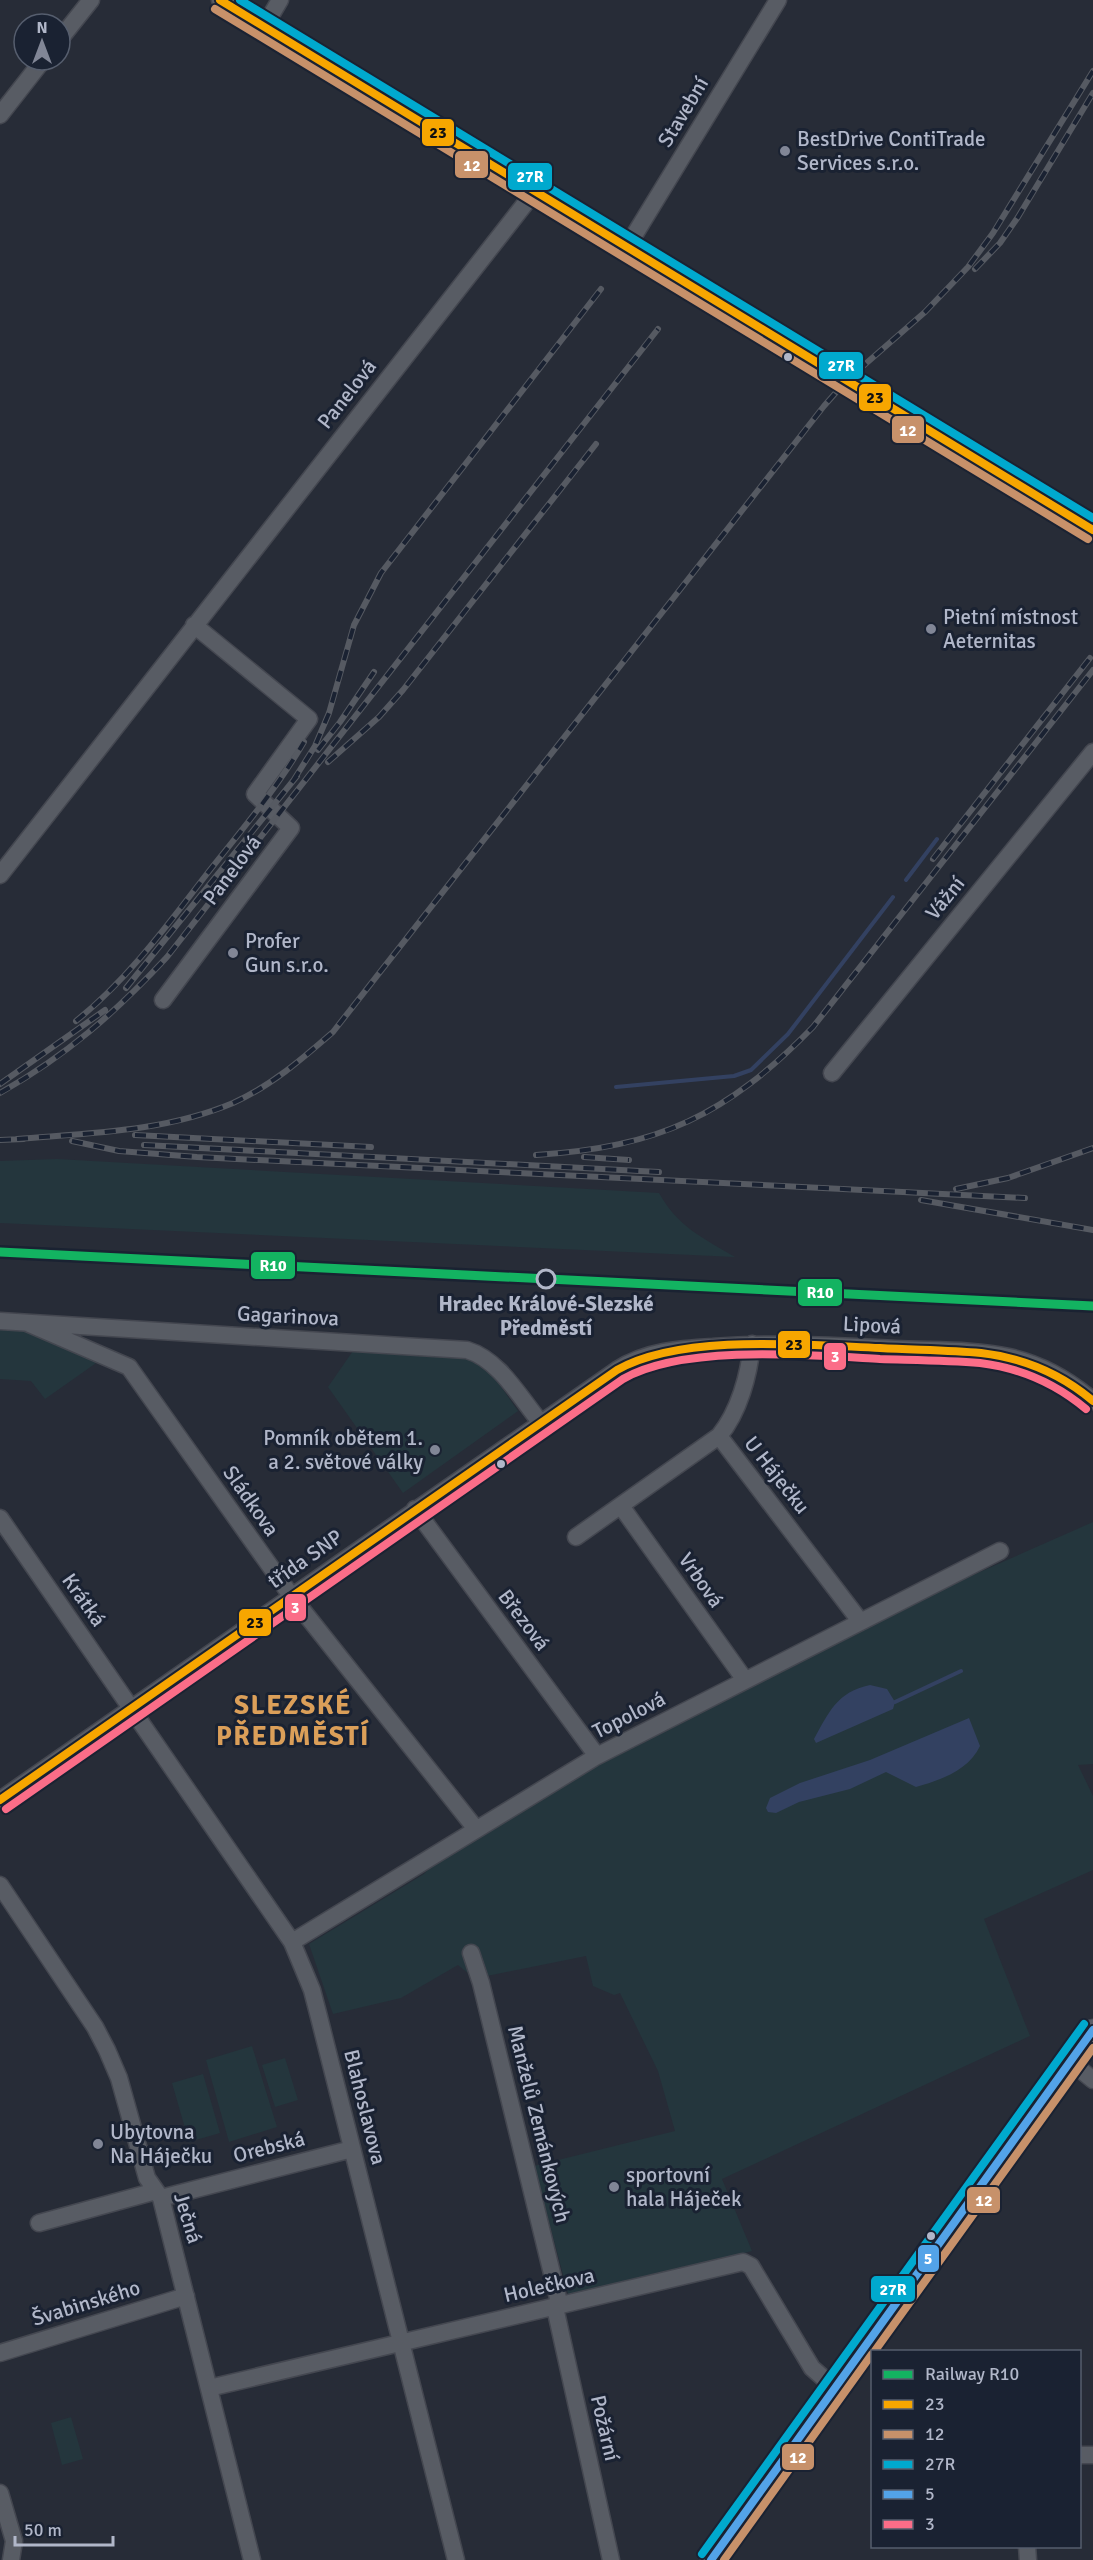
<svg xmlns="http://www.w3.org/2000/svg" width="1093" height="2560" viewBox="0 0 1093 2560" font-family="Signika,sans-serif">
	<style>
		.green { fill: #24363d }
		.water { fill: #334161 }
		.lines { fill: none; stroke-linecap: round; stroke-linejoin: round }
		.stream { stroke: #334161; stroke-width: 4 }
		.minor-casing { stroke: #444750; stroke-width: 19 }
		.major-casing { stroke: #454953; stroke-width: 23 }
		.minor { stroke: #585c64; stroke-width: 16 }
		.major { stroke: #5a5d67; stroke-width: 21 }
		.rail-casing { stroke: #565a62; stroke-width: 6 }
		.rail { stroke: #1a2232; stroke-width: 4; stroke-dasharray: 11; stroke-linecap: butt }
		.bus-1-casing { stroke: #1a2232; stroke-width: 12 }
		.bus-2-casing { stroke: #1a2232; stroke-width: 12 }
		.bus-3-casing { stroke: #1a2232; stroke-width: 12 }
		.bus-4-casing { stroke: #1a2232; stroke-width: 12 }
		.bus-5-casing { stroke: #1a2232; stroke-width: 12 }
		.bus-1 { stroke: #f7a600; stroke-width: 8 }
		.bus-2 { stroke: #c7916a; stroke-width: 8 }
		.bus-3 { stroke: #00a9ce; stroke-width: 8 }
		.bus-4 { stroke: #53a3e8; stroke-width: 8 }
		.bus-5 { stroke: #fb6d88; stroke-width: 8 }
		.rail-1-casing { stroke: #1a2232; stroke-width: 14 }
		.rail-1 { stroke: #13b361; stroke-width: 9 }
		.poi-dot { fill: #818696; stroke: #1a2232; stroke-width: 2 }
		.bus-dot { fill: #b1b7c9; stroke: #1a2232; stroke-width: 2 }
		.stop-dot { fill: #1a2232; stroke: #b1b7c9; stroke-width: 3 }
		.labels { text-anchor: middle; stroke-width: 6; stroke-linejoin: round; paint-order: stroke }
		.street-label { font-size: 21px; fill: #b1b7c9; stroke: #1a2232 }
		.poi-label { font-size: 21px; fill: #b1b7c9; stroke: #1a2232; text-anchor: start }
		.stop-label { font-size: 21px; font-weight: bold; fill: #b1b7c9; stroke: #1a2232 }
		.district-label { font-size: 27px; font-weight: bold; letter-spacing: 1.5px; fill: #db9f59; stroke: #1a2232 }
		.line-badge { stroke: #1a2232; stroke-width: 2 }
		.badge-label { font-size: 16px; text-anchor: middle; font-weight: bold; fill: #fff }
		.pale-badge-label { font-size: 16px; text-anchor: middle; font-weight: bold; fill: #111 }
	</style>
	<rect width="100%" height="100%" fill="#272c37"/>
	<path class="green" d="M57,1159L659,1193C678,1227 703,1238 735,1257L0,1223V1161Z
		M0,1328L18,1329L99,1361L45,1399L31,1381L0,1379Z
		M355,1348L469,1357L492,1374L518,1411L403,1493L328,1387Z
		M1093,1522V1764L1078,1765L1093,1796V1870L984,1919L1030,2036L722,2179L752,2251L569,2297L534,2166L675,2131L658,2071L620,1993L614,1995L593,1986L586,1956L487,1976L469,1974L458,1965L401,1998L333,2014L309,1944L424,1874L436,1861L611,1757L930,1594Z
		M252,2046L277,2127L229,2142L206,2060Z
		M285,2058L298,2100L275,2107L262,2065Z
		M203,2074L220,2133L189,2142L172,2083Z
		M71,2417L83,2459L62,2465L51,2423Z"/>
	<path class="water" d="M870,1685L887,1689L895,1702L893,1709L816,1743L814,1739C829,1712 837,1692 870,1685Z
		M969,1718L980,1746C969,1770 941,1780 916,1787L886,1772L850,1789L799,1802L776,1813L768,1812L766,1808L770,1798L800,1783L870,1760Z"/>
	<g class="lines">
		<path class="stream" d="M906,880L937,839
			M616,1087L734,1076L751,1070L788,1034L893,897
			M895,1702L961,1671"/>
		<g class="minor-casing">
			<path id="minor" d="M220,0L1093,530
				M264,27L280,0
				M60,39L91,0
				M0,115L43,60
				M627,247L778,0
				M0,875L535,191
				M163,1000L291,828L255,794L309,719L194,625
				M832,1073L1093,752
				M0,1321L467,1350C500,1360 520,1398 541,1423
				M27,1323L129,1367L292,1597L476,1829
				M719,1436L860,1621
				M621,1506L745,1680
				M415,1509L597,1756
				M0,1518L292,1942L312,1990L319,2017L456,2560
				M576,1537L719,1436C739,1412 749,1375 752,1344
				M0,1800L617,1370C646,1351 679,1349 713,1347C774,1342 834,1346 895,1349C932,1351 973,1349 1009,1357C1040,1364 1069,1380 1093,1401
				M0,1885L95,2027L107,2050L119,2078L147,2178L161,2198L252,2560
				M292,1942L597,1756L1000,1551
				M471,1953L481,1983L558,2298L556,2312L611,2560
				M1070,2061L1093,2080
				M161,2198L352,2149
				M39,2223L156,2191
				M0,2353L186,2296
				M209,2388L743,2262L751,2266L812,2368L836,2389
				M1080,2455H1093
				M0,2493L14,2541L11,2560
				M1027,2546L1028,2560"/>
		</g>
		<g class="major-casing">
			<path id="major" d="M711,2560L1093,2030"/>
		</g>
		<use href="#minor" class="minor"/>
		<use href="#major" class="major"/>
		<g class="rail-casing">
			<path id="rail" d="M975,269L1000,243L1018,217L1093,93
				M318,750L340,722L374,672
				M328,762L379,717L403,690L596,444
				M293,781L315,746L329,713L354,625L381,573L601,289
				M933,859L1090,658
				M126,988L297,776
				M76,1021C127,980 166,927 206,875C240,832 276,790 304,742
				M0,1084L105,1010
				M0,1093C67,1055 115,1013 167,957L658,329
				M135,1135L371,1147
				M17,1139C90,1133 164,1132 233,1103C271,1086 302,1059 333,1032L824,406L847,380L925,312L968,267L993,233L1093,71
				M0,1140L24,1139
				M72,1141L119,1151L197,1157L1025,1198
				M144,1145L659,1172
				M536,1155C659,1147 726,1116 813,1027L1093,670
				M584,1157L629,1160
				M956,1189L1008,1178L1093,1148
				M921,1200L1093,1230"/>
		</g>
		<use href="#rail" class="rail"/>
		<g class="bus-1-casing">
			<path id="bus-1" d="M220,0L1093,530
				M0,1800L617,1370C681,1333 807,1345 880,1348C914,1350 948,1350 981,1353C1024,1358 1060,1373 1093,1401"/>
		</g>
		<g class="bus-2-casing">
			<path id="bus-2" d="M215,9L1088,539
				M874,2352L1093,2048
				M724,2560L872,2354"/>
		</g>
		<g class="bus-3-casing">
			<path id="bus-3" d="M240,0L1093,518
				M702,2554L1084,2024"/>
		</g>
		<g class="bus-4-casing">
			<path id="bus-4" d="M711,2560L1093,2030"/>
		</g>
		<g class="bus-5-casing">
			<path id="bus-5" d="M6,1809L623,1379C683,1344 810,1355 880,1359C913,1360 947,1360 980,1363C1021,1368 1055,1383 1086,1409"/>
		</g>
		<use href="#bus-1" class="bus-1"/>
		<use href="#bus-2" class="bus-2"/>
		<use href="#bus-3" class="bus-3"/>
		<use href="#bus-4" class="bus-4"/>
		<use href="#bus-5" class="bus-5"/>
		<g class="rail-1-casing">
			<path id="rail-1" d="M0,1252L1093,1306"/>
		</g>
		<use href="#rail-1" class="rail-1"/>
	</g>
	<g class="poi-dot">
		<circle cx="785" cy="151" r="6"/>
		<circle cx="931" cy="629" r="6"/>
		<circle cx="233" cy="953" r="6"/>
		<circle cx="435" cy="1450" r="6"/>
		<circle cx="98" cy="2144" r="6"/>
		<circle cx="614" cy="2187" r="6"/>
	</g>
	<g class="bus-dot">
		<circle cx="788" cy="357" r="5"/>
		<circle cx="501" cy="1464" r="5"/>
		<circle cx="931" cy="2236" r="5"/>
	</g>
	<circle class="stop-dot" cx="546" cy="1279" r="9"/>
	<g class="labels">
		<g class="street-label">
			<text transform="translate(683 112) rotate(-59)" y="7">Stavební</text>
			<text transform="translate(347 394) rotate(-52)" y="7">Panelová</text>
			<text transform="translate(232 870) rotate(-53)" y="7">Panelová</text>
			<text transform="translate(945 898) rotate(-51)" y="7">Vážní</text>
			<text transform="translate(288 1316) rotate(3)" y="7">Gagarinova</text>
			<text transform="translate(872 1325) rotate(3)" y="7">Lipová</text>
			<text transform="translate(777 1475) rotate(52)" y="7">U Háječku</text>
			<text transform="translate(251 1501) rotate(55)" y="7">Sládkova</text>
			<text transform="translate(305 1559) rotate(-35)" y="7">třída SNP</text>
			<text transform="translate(701 1580) rotate(55)" y="7">Vrbová</text>
			<text transform="translate(84 1600) rotate(55)" y="7">Krátká</text>
			<text transform="translate(524 1620) rotate(53)" y="7">Březová</text>
			<text transform="translate(629 1715) rotate(-27)" y="7">Topolová</text>
			<text transform="translate(365 2107) rotate(76)" y="7">Blahoslavova</text>
			<text transform="translate(539 2124) rotate(76)" y="7">Manželů Zemánkových</text>
			<text transform="translate(269 2147) rotate(-14)" y="7">Orebská</text>
			<text transform="translate(188 2218) rotate(73)" y="7">Ječná</text>
			<text transform="translate(549 2285) rotate(-13)" y="7">Holečkova</text>
			<text transform="translate(86 2303) rotate(-17)" y="7">Švabinského</text>
			<text transform="translate(605 2428) rotate(77)" y="7">Požární</text>
		</g>
		<g class="poi-label">
			<text x="797" y="146">BestDrive ContiTrade<tspan x="797" dy="24">Services s.r.o.</tspan></text>
			<text x="943" y="624">Pietní místnost<tspan x="943" dy="24">Aeternitas</tspan></text>
			<text x="245" y="948">Profer<tspan x="245" dy="24">Gun s.r.o.</tspan></text>
			<text x="423" y="1445" text-anchor="end">Pomník obětem 1.<tspan x="423" dy="24">a 2. světové války</tspan></text>
			<text x="110" y="2139">Ubytovna<tspan x="110" dy="24">Na Háječku</tspan></text>
			<text x="626" y="2182">sportovní<tspan x="626" dy="24">hala Háječek</tspan></text>
		</g>
		<g class="stop-label">
			<text x="546" y="1311">Hradec Králové-Slezské<tspan x="546" dy="24">Předměstí</tspan></text>
		</g>
		<g class="district-label">
			<text x="293" y="1714">SLEZSKÉ<tspan x="293" dy="31">PŘEDMĚSTÍ</tspan></text>
		</g>
	</g>
	<g class="line-badge">
		<rect x="421" y="118" width="34" height="29" rx="6" fill="#f7a600"/>
		<rect x="454" y="150" width="35" height="29" rx="6" fill="#c7916a"/>
		<rect x="507" y="162" width="46" height="29" rx="6" fill="#00a9ce"/>
		<rect x="818" y="351" width="46" height="29" rx="6" fill="#00a9ce"/>
		<rect x="858" y="383" width="34" height="29" rx="6" fill="#f7a600"/>
		<rect x="891" y="415" width="34" height="29" rx="6" fill="#c7916a"/>
		<rect x="250" y="1251" width="46" height="29" rx="6" fill="#13b361"/>
		<rect x="797" y="1278" width="46" height="29" rx="6" fill="#13b361"/>
		<rect x="777" y="1330" width="34" height="29" rx="6" fill="#f7a600"/>
		<rect x="823" y="1342" width="24" height="29" rx="6" fill="#fb6d88"/>
		<rect x="284" y="1593" width="23" height="29" rx="6" fill="#fb6d88"/>
		<rect x="238" y="1608" width="34" height="29" rx="6" fill="#f7a600"/>
		<rect x="966" y="2186" width="35" height="28" rx="6" fill="#c7916a"/>
		<rect x="917" y="2244" width="23" height="29" rx="6" fill="#53a3e8"/>
		<rect x="870" y="2275" width="46" height="28" rx="6" fill="#00a9ce"/>
		<rect x="781" y="2443" width="34" height="28" rx="6" fill="#c7916a"/>
	</g>
	<g class="badge-label">
		<text x="472" y="171">12</text>
		<text x="530" y="182">27R</text>
		<text x="841" y="371">27R</text>
		<text x="908" y="436">12</text>
		<text x="273" y="1271">R10</text>
		<text x="820" y="1298">R10</text>
		<text x="835" y="1362">3</text>
		<text x="295" y="1613">3</text>
		<text x="984" y="2206">12</text>
		<text x="928" y="2264">5</text>
		<text x="893" y="2295">27R</text>
		<text x="798" y="2463">12</text>
	</g>
	<g class="pale-badge-label">
		<text x="438" y="138">23</text>
		<text x="875" y="403">23</text>
		<text x="794" y="1350">23</text>
		<text x="255" y="1628">23</text>
	</g>
	<rect x="871" y="2350" width="210" height="198" fill="#1a2232" stroke="#565e6e" stroke-width="1.5"/>
	<rect x="883" y="2370" width="30" height="9" fill="#13b361" stroke="#565e6e" stroke-width="1.5"/>
	<text x="925" y="2380" font-size="18" fill="#b1b7c9">Railway R10</text>
	<rect x="883" y="2400" width="30" height="9" fill="#f7a600" stroke="#565e6e" stroke-width="1.5"/>
	<text x="925" y="2410" font-size="18" fill="#b1b7c9">23</text>
	<rect x="883" y="2430" width="30" height="9" fill="#c7916a" stroke="#565e6e" stroke-width="1.5"/>
	<text x="925" y="2440" font-size="18" fill="#b1b7c9">12</text>
	<rect x="883" y="2460" width="30" height="9" fill="#00a9ce" stroke="#565e6e" stroke-width="1.5"/>
	<text x="925" y="2470" font-size="18" fill="#b1b7c9">27R</text>
	<rect x="883" y="2490" width="30" height="9" fill="#53a3e8" stroke="#565e6e" stroke-width="1.5"/>
	<text x="925" y="2500" font-size="18" fill="#b1b7c9">5</text>
	<rect x="883" y="2520" width="30" height="9" fill="#fb6d88" stroke="#565e6e" stroke-width="1.5"/>
	<text x="925" y="2530" font-size="18" fill="#b1b7c9">3</text>
	<g transform="translate(42 42)"><circle r="28" fill="#1a2232" stroke="#565e6e" stroke-width="1.5"/>
	<path d="M0-4.5L10 22L0 15L-10 22Z" fill="#818696"/>
	<text y="-9" font-size="16" font-weight="bold" text-anchor="middle" fill="#b1b7c9">N</text>
	</g>
	<path d="M15 2536v9h98v-9" fill="none" stroke="#b1b7c9" stroke-width="3"/>
	<text x="24" y="2536" font-size="18" fill="#b1b7c9" stroke="#1a2232" stroke-width="4.5" paint-order="stroke">50 m</text>
</svg>
